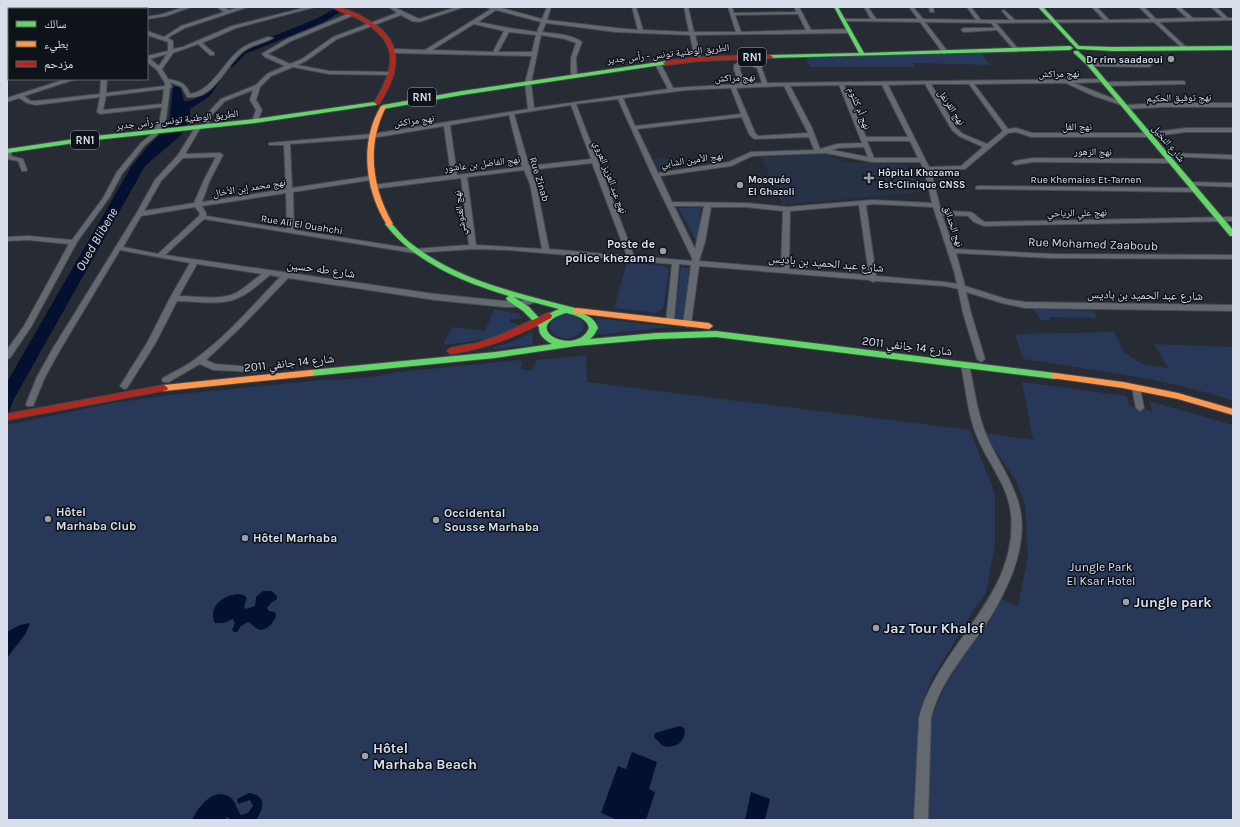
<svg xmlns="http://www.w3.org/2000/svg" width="1240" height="827" viewBox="0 0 1240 827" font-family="Karla,'Noto Naskh Arabic',sans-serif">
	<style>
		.built { fill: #273246 }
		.green { fill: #283858 }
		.water { fill: #04102f }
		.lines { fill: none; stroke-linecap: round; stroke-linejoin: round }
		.river { fill: #04102f; fill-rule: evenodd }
		.street-casing { stroke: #444850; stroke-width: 2 }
		.fast-casing { stroke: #444850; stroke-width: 2 }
		.slow-casing { stroke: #444850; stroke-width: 2 }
		.jam-casing { stroke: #444850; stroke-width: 2 }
		.street { fill: #64686f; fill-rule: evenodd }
		.fast { fill: #63d668; fill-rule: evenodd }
		.slow { fill: #ff974d; fill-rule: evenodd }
		.jam { fill: #b3261e; fill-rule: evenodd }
		.poi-dot { fill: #9aa0aa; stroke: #0e1219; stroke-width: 1.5 }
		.labels { text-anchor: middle; stroke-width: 3; stroke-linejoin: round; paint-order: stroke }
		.far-street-label { font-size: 10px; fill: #d9dfea; stroke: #0e1219 }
		.far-poi-label { font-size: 10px; font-weight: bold; fill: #d9dfea; stroke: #0e1219; text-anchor: start }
		.shield { fill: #0e1219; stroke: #9ca2ab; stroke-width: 1 }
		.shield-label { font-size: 11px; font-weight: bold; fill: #d9dfea }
		.poi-label { font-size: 12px; font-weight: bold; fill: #d9dfea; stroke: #0e1219; text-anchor: start }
		.street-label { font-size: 12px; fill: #d9dfea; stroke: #0e1219 }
		.park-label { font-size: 12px; fill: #d2e0fb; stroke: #0e1219 }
		.water-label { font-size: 13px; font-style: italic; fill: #d0dffa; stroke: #0e1219 }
		.near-poi-label { font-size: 14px; font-weight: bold; fill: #d9dfea; stroke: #0e1219; text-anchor: start }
	</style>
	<rect width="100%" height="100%" fill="#262b34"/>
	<path class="built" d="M819,153L848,163H886L903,161L922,192L783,205L761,157Z
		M657,157L674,159L677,163L668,169H658L654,167L651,161Z"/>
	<path class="green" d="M982,53L990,65L914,63V67H810L806,58Z
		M701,207L697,242L678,208Z
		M627,262L664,266L669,270L663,309L656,313L614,308Z
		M681,267L689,268L683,319L675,318Z
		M494,309L519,314L522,318L510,319V322L520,325C498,339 469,342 443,345L452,327L485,331Z
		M1034,309L1094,311L1097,318L1049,317L1050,321L1040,320Z
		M569,314L575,315L583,322C584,328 583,332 577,335C554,348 534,317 569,314Z
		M596,318L671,327L594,335L598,326Z
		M532,332L533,345L494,349V347L512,342Z
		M1114,332L1124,352L1142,364L1168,368L1154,344L1233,347V401C1166,378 1093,370 1023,359L1015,334Z
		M586,355L587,382L970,430L995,494V544L986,593L975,608L930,682L919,716L915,820H7V425L113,403L170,395L322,380C348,380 373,378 398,372L520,360L522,364L521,369L531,371L537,360Z
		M1022,382L1127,396L1129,406L1152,411L1149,401L1233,425V820H924L931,719L944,688L998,598L1018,606L1028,557L1025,505L1016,481L984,433L1033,440Z"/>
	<path class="water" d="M218,76H223L210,96L190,109V121L180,136L145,166L14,399L7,417V382L131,167L150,144L169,125L173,87L180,85L184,101C199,102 211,88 218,76Z
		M263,591H272L277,596V599L271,603L267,608L269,611L275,612L276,616C274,623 264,634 256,628C253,626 251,623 248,622L241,626L237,632H234L232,630L235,623L233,619L223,623H215C206,605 229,591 244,595L247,598L244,607L246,609L255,606L256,597Z
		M30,623L26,633L7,658V632L20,625Z
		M680,726L684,728C688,741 675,749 663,746L654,737L655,733Z
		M632,752L657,762L649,789L655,792L646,820H618L601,813L618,766L626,769Z
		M751,792L770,799L765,820H745Z
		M249,793C267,795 264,809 256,820H230L228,817L223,820H192C198,807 215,785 231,798C236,802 237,810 241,815L248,813L253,806L250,800L238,804L237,799Z"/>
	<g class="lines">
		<path class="river" d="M69,7H77L76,9H68Z
			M338,7H348L322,23L245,54L234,66L231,67L226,64L239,50L316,19Z"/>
		<g class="street-casing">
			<path id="street" d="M48,7H52L51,9H47Z
				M128,7H136L131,9H123Z
				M184,7H191L166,16L147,19V17L163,14Z
				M217,7H223L229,10L241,7H248L185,28L169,37L168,38L173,41V49L183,47L232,26L307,7H315L236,28L202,43L214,53V55H210L198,44L173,53L162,69L168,79C179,81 186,83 190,94C213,91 224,60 242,48C250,43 260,40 268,37L273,38C265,43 255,44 247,49C226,61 216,101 187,97L182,87L170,82L172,87L170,88L166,119L157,135L145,145L122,174L109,198L77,242L31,327L10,358L7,359V350L24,326L69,244L28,240L7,241V237L28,236L72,240L103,198L117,172L141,143L152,134L160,119L162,107L100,114L97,112L100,97L36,105L27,103L19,98L7,102V98L66,79H76L24,96L31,101H36L100,94L101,79H107L106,93L165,86V83L157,70L147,62V56L168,51V42L147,35V31L164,37L181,26L224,12ZM167,54L159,66L150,59ZM164,89L162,104L103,110L106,96Z
				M389,7H394L419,19L457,7H464L419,22L412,21L401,15L337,39L306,61L297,65L329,71L391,72L394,74L393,75L329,74L293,67L271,76L260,87L256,100L262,110L257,122L252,121L256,110L250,100L253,90L225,101L209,118V127L204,126L203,118L221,99L256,85L267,74L285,66L265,57L262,54L263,53L287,39L350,13H354V15L291,41L268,54L290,64L302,59L333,37L397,13Z
				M485,7H498L542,19L547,7H551L547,20L616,28L638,30L632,7H636L643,30L689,32L684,7H688L694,32H736L728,7H732L734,13L796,12L795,8L799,7L811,30L849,29L852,31L849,33L695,35L701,59L698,61L695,59L690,35L616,32L546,23L542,32C555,34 571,34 582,42L576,58L577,76L574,78L571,76V58L576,43L565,39L541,35L531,83L534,108L668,89L655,64L658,62L661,64L673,88L740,84L734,70V65C743,59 752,61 761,66L767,83L1103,79L1105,80V82L1074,83L1124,103L1121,105L1094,96L1066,83L974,84L1008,129L1016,128L1032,133H1148L1186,128H1233V132H1186L1148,137H1031L1016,132L1008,133L965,169L931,171L941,211L970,212C975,213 978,219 985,222L1233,217V221L984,226L974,222L968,216L942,215L954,249L1052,254L1233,255V259L1052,258L956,253L965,286L1006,299L1025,302L1233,305V311L1025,308L1002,303L966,292L971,313L985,359L981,362L977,359L963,313L958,289L945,286L876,281L873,282L869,280L699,266L691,324L687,327L683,324L691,265L679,264L674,321L670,324L666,321L672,264L508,250L473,249L414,253L204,219L165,255L435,294L504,301H520L533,297L537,300L536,302L520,307H504L435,300L288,278L241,327L206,360L215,364L253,367L256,368L257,370L256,372L213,370L200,364L169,382H163L162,380L163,378C175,371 187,366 198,357C229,334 254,304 280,277L270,275C261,282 252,291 242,296C222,307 198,301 177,301L155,344L127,388L124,389L120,386L147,343L170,298L190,263L120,250L60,350L45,377L33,406H27L26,404L37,377L52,350L136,214L155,180L178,155L196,126L201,127L185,154L220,153L223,155L210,180L202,202L286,189L284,145H269V143L372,134L528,109L525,83L532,56L394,53L391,51L394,49L425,50L491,9ZM496,10L541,22L537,32L509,28L478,22ZM798,14L806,30L741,32L735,15ZM474,24L504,31L493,52L432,50ZM509,32L536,35L532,52H498ZM743,64L750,65L757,68L762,83L745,84L740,70V66ZM925,84L952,130L959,136L983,147L961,166L929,167L888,85ZM931,84H969L1003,131L987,144L963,134L956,128ZM839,85L862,143L837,144L820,149L812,128L790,86ZM844,85H882L908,137H866ZM784,86L808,133L758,136L755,133L736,88ZM731,88L741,114L635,126L623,98L687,90ZM618,99L652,175L692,258V261L634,256L576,104ZM571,105L591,159L529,166L514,114ZM509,115L522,167L457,175L450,125ZM742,117L749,134L754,139L809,137L814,150L751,152L729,162L658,173L637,129ZM444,126L451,175L373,185L370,187L373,189L461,178L469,245L414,249L294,230L293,192L371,180L374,178L371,176L292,188L290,144L372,138ZM867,141H910L918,158H874ZM864,147L868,157L832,150L838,148ZM825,153L872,162H920L924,169L932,203L873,200L787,207L746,203L672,202L660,176L731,166L752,156ZM216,157L204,180L194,203L144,211L161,181L183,158ZM592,163L627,256L549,249L536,184L530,170ZM524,170L530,184L542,249L476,245L467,177ZM286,193L287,229L206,216V213L202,206ZM873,204L933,207L954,271L957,284L945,282L876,276L866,205ZM859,205L869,275L789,269L790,211ZM674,206H704L695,249ZM195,207L200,213L199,216L158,254L123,247L141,216ZM711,207H746L783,211L781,268L699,261L705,242ZM197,264L262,274C253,280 245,288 236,293C219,301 197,296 179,296Z
				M864,7H868L876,19H918L909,7H913L923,19L976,20L967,7H971L981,20H1010L1002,11L1004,10L1015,20H1104L1092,7H1097L1109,20L1151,19L1139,7H1144L1156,19L1187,18L1175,7H1180L1193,18H1223L1211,7H1216L1228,18H1233V20L1159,22L1186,47V49L1184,50L1154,22L996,23L1019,50L1016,52L997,30L964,32L961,30L964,28H995L991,23L925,22L948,52L945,54L943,53L920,22L844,21L842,20L844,19H871Z
				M929,7H933L934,12H930Z
				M7,18H9V20H7Z
				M7,60H9V64H7Z
				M1090,63H1149L1152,65L1149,67L1088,66V64Z
				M1183,81L1185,82V84L1105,86L1102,84L1105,82Z
				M1164,103H1233V107H1164L1125,109L1122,107L1125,105Z
				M7,150L12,151L11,156L23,159L27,170L26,171H22L18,161L7,159Z
				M1166,153L1233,155V159L1164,156L1163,155Z
				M1033,158L1171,159L1174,161L1171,163L1033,162L1015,165L1012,163L1015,161Z
				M1190,182L1233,183V187L1188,185L1187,184Z
				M978,186L1195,188L1198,190L1195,192L976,189V187Z
				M965,362L969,365C975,390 977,415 988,439C996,457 1008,474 1015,493C1032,533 1014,576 994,611C973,647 941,677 931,718L928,820H914L919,718C938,644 1019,597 1011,514C1008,486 989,464 978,439C968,416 966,390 961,365Z
				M1136,385L1140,388L1144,408L1140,411L1136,408L1132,388Z"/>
		</g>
		<g class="fast-casing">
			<path id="fast" d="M834,7H838L864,53L1070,46L1073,48L1070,50L768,58L767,57L770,55L859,53Z
				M1038,7H1043L1079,46L1113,47L1233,46V50L1113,51L1077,49Z
				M1074,51H1078L1092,64L1233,230V236H1230L1088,66L1074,53Z
				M666,61L669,63L668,64L462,95L383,109L380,107L383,105L462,91Z
				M374,102L377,104L376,105L255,123L95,140L7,153V149L95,136L255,119Z
				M389,222L391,223C397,229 402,236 408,241C455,280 517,293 575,308C583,316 594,315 598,328L594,335L590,339L656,333L716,331L1055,373L1059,376L1055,379L716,337L656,339L576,346L495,358L311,376L308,375L307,373L308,371L311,370L495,352L552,344C546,341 538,335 539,327L523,311L507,300L506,298L509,296C463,282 415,263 385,224ZM514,297L559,309L548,314L541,320L529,307ZM566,313C575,315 587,318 589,328C578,355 528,334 554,318C557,316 562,314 566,313Z"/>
		</g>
		<g class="slow-casing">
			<path id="slow" d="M381,106L386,107C366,145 372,188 393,224L389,226L387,225C365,191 359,142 381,106Z
				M577,308L709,323L713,326L709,329L574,313L573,311L574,309Z
				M311,370L315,373L311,376L164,391L160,388L164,385Z
				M1055,373L1123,382L1178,393L1233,409V415L1178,399L1123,388L1052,378L1051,376L1052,374Z"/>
		</g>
		<g class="jam-casing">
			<path id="jam" d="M332,7C344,7 356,13 366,19C406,41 400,71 379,104L374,103C396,66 401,41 357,18C349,14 339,12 332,7Z
				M770,55L773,57L772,58L698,61L666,65L663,63L666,61L698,57Z
				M548,313L551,314L552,316L551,318C519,336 487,348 451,354L447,351L451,348L477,343L498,336Z
				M164,385L168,388L167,390L7,420V414Z"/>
		</g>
		<use href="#street" class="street"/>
		<use href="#fast" class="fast"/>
		<use href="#slow" class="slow"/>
		<use href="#jam" class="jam"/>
	</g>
	<g class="poi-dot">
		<circle cx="1171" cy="59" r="4"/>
		<path d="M867 172h4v4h4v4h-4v4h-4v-4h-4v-4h4z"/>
		<circle cx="740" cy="185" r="4"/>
		<circle cx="663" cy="251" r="4"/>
		<circle cx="48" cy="519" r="4"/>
		<circle cx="436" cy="520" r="4"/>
		<circle cx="245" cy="538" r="4"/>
		<circle cx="1126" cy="602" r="4"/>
		<circle cx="876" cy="628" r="4"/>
		<circle cx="365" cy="756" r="4"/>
	</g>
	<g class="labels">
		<g class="far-street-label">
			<text transform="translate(668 53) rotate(-6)" y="4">الطريق الوطنية تونس - رأس جدير</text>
			<text transform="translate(1059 73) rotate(-1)" y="4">نهج مراكش</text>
			<text transform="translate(735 77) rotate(-2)" y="4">نهج مراكش</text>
			<text transform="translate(1179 97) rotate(-1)" y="4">نهج توفيق الحكيم</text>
			<text transform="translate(952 107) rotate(57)" y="4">نهج القرنفل</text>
			<text transform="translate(860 108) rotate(68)" y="4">نهج أم كلثوم</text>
			<text transform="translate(177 119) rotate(-6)" y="4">الطريق الوطنية تونس - رأس جدير</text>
			<text transform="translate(414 120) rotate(-8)" y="4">نهج مراكش</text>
			<text x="1077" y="130">نهج الفل</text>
			<text transform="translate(1169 143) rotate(50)" y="4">شارع النخيل</text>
			<text transform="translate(1093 151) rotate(1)" y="4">نهج الزهور</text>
			<text transform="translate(692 159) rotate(-8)" y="4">نهج الأمين الشابي</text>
			<text transform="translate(482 163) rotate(-7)" y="4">نهج الفاضل بن عاشور</text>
			<text transform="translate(611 177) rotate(69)" y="4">نهج عبد العزيز العروي</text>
			<text transform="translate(540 179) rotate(73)" y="4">Rue Zinab</text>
			<text x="1086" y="183">Rue Khemaies Et-Tarnen</text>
			<text transform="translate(249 187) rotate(-9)" y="4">نهج محمد إبن الأخال</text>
			<text transform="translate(1077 212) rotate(-1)" y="4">نهج علي الرياحي</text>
			<text transform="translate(459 213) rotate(-97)" y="4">نهج الغنوشي</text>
			<text transform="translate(302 224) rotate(9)" y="4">Rue Ali El Ouahchi</text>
			<text transform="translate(954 226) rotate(71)" y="4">نهج الحدائق</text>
		</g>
		<g class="far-poi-label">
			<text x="1163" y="63" text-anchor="end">Dr rim saadaoui</text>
			<text x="878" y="176">Hôpital Khezama<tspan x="878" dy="12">Est-Clinique CNSS</tspan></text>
			<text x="748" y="183">Mosquée<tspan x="748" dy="12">El Ghazeli</tspan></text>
		</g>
		<g class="shield">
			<rect x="738" y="48" width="28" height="18" rx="3"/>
			<rect x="408" y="88" width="28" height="18" rx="3"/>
			<rect x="71" y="131" width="28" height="18" rx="3"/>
		</g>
		<g class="shield-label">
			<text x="752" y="61">RN1</text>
			<text x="422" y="101">RN1</text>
			<text x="85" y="144">RN1</text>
		</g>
		<g class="poi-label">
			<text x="655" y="248" text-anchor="end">Poste de<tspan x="655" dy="14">police khezama</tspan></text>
			<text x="56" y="516">Hôtel<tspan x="56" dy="14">Marhaba Club</tspan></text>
			<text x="444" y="517">Occidental<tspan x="444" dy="14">Sousse Marhaba</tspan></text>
			<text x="253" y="542">Hôtel Marhaba</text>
		</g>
		<g class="street-label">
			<text transform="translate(1093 244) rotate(2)" y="4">Rue Mohamed Zaaboub</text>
			<text transform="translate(826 263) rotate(5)" y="4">شارع عبد الحميد بن باديس</text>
			<text transform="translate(321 269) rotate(8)" y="4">شارع طه حسين</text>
			<text transform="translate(1145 295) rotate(1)" y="4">شارع عبد الحميد بن باديس</text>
			<text transform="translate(907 346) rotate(7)" y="4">شارع 14 جانفي 2011</text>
			<text transform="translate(289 363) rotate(-6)" y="4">شارع 14 جانفي 2011</text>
		</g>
		<g class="park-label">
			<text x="1101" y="571">Jungle Park<tspan x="1101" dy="14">El Ksar Hotel</tspan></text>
		</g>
		<g class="water-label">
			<text transform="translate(96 239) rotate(-60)" y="5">Oued Blibene</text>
		</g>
		<g class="near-poi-label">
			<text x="1134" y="607">Jungle park</text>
			<text x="884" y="633">Jaz Tour Khalef</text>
			<text x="373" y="753">Hôtel<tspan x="373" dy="16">Marhaba Beach</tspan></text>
		</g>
	</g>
	<rect width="1240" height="827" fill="none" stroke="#d9dfea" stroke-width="16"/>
	<rect x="8" y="8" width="140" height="72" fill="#0e1219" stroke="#5f646d"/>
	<rect x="16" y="21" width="20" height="6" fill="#63d668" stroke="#5f646d"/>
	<text x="44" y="28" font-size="12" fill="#d9dfea">سالك</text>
	<rect x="16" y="41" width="20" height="6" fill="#ff974d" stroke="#5f646d"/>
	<text x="44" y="48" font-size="12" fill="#d9dfea">بطيء</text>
	<rect x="16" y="61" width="20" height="6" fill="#b3261e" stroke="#5f646d"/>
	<text x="44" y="68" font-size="12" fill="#d9dfea">مزدحم</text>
</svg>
